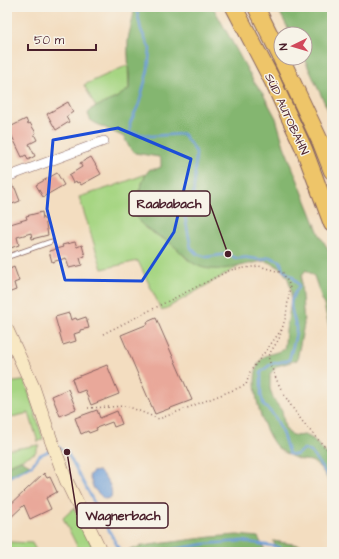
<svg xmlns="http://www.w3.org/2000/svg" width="339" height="559" viewBox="0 0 339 559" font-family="'Architects Daughter',sans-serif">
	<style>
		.green { fill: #a6d582; stroke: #787a56 }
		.forest { fill: #84b670; stroke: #676a4e }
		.water { fill: #6d9dd6; stroke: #5c5e80 }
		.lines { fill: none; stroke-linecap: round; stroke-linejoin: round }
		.stream { stroke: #6d9dd6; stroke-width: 2.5 }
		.building { fill: #e9a89a }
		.service-casing { stroke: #85625f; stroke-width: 6 }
		.minor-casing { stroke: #85625f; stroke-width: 10 }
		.secondary-casing { stroke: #85625f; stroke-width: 14 }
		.motorway-casing { stroke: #85625f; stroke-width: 18 }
		.path { stroke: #85625f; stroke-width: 1.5; stroke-dasharray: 1 3; stroke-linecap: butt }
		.service { stroke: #fff; stroke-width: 4.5 }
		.minor { stroke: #fff; stroke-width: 9 }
		.secondary { stroke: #f8e8c3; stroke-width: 13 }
		.motorway { stroke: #eec569; stroke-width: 16 }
		.marked { fill: none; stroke: #1d4ed8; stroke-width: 3; stroke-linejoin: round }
		.labels { text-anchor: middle; stroke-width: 3; stroke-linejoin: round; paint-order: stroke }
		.street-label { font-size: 12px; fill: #4a1f2b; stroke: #f7f3e8 }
		.leader { fill: none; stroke: #4a1f2b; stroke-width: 1.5 }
		.callout-dot { fill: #4a1f2b; stroke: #f7f3e8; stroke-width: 1.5 }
		.callout { fill: #f7f3e8; stroke: #4a1f2b; stroke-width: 1.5 }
		.callout-label { font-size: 13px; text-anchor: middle; font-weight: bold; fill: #4a1f2b }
	</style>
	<rect width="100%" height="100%" fill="#f7f3e8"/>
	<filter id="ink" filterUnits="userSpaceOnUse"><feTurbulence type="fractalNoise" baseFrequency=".025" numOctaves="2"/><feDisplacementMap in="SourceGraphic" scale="8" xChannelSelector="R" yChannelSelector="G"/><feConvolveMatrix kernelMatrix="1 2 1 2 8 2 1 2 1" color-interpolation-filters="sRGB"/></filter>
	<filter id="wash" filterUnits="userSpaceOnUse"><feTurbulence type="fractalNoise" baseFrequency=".012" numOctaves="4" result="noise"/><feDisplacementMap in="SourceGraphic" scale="16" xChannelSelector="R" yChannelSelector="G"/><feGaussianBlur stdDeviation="0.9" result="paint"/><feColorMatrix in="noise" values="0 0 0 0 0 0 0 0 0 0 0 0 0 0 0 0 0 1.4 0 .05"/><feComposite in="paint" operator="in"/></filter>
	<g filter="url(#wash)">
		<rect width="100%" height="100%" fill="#f3ddc0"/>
		<path class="green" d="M128,65L129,89L116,98L96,107L84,85Z
			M146,174L136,198L145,228L175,246L188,260L220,269L243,264L162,311L138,261L102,269L79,197L114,186Z
			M22,381H25L43,439L38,442L29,413L7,418V383Z
			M39,445L35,453L7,466V450Z
			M74,508L95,552H80L63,518Z
			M11,542L32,543L37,552H7V543Z"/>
		<path class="forest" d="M134,7H213L254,82L263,94L276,118L284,146L320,236L327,247L332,260V339L324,305L314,276L306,270L302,275L301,283L304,324L297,360L277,366L270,374V389L274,400L282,411L285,428L289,433L295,436L305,435L313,439L332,460V486C327,479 323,469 316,464C311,459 304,461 298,459C292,457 282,452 277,447C262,431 247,380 260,361C265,353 276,354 284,349C286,341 285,333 287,325C292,299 298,270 265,261C248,263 227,271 211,269C193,268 187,257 175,247C156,230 122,226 139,191C143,183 144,175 150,169H156L161,167V160L159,157L135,153L129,147L124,137L91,121L88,114L91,109L116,98L129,89C130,73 127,57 128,41C129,30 134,19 134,7Z
			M277,7H332V119L304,58H305V34H291Z
			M21,460L30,465L7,478V466Z
			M237,535L258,537L266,552H122L142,546L211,537Z
			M273,541L332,550V552H279Z"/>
		<path class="water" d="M99,471C106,478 114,487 111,498L104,499L94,489L89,476L92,472Z"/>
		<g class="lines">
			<path class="stream" d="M136,7L141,30L150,49L148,70L139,104L130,123V132L151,136L183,134L196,152L193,202L185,217L191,248L197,254L207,257L228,254C241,262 238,256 250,258C261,259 258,262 269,257L280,261L283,270L293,277L299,286C285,306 293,308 296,328C297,336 291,351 289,360L271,364L261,372V395L264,406C280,417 283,437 289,454L296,455L304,449L311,452L332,482
				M59,447L67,452L119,549L124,552
				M7,478L32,465L40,455L51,450
				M157,552L205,544L242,541L279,547L285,552"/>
		</g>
		<g id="blocks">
			<path class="building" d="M68,102L73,112L66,117L69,122L56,130L47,114Z
				M26,119L28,124L30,123L36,133L34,134L37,140L29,144L35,156L28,160L26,155L22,157L8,128Z
				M91,157L101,174L81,185L79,182L77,183L76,181L73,183L69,175L82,167L80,163Z
				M57,173L64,185L43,197L36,185Z
				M11,182L13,188H15L20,201L7,206V183Z
				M42,212L43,219H45L48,235L32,239L31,233L17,237L19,245L8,249L7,225L27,219L26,216Z
				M75,242L77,247L82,245L85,256L80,258L82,265L69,268L66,258L52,262L49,251L63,247L62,245Z
				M9,265L10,269L14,267L19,281L14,283L16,290L8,293L7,288V266Z
				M69,313L71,320L76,318L77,320L86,317L89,328L80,330V332L74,334L76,341L63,345L55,317Z
				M156,318L192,400L155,414L121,335L148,324L147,322Z
				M107,365L119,394L91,405L85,390L77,393L72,379Z
				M68,389L76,409L60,416L52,396Z
				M97,410L100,418L117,411L122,424L114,427L112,422L96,428L97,430L89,433L88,431L81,434L75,418Z
				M44,473L47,478L50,477L57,492L46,498L51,509L30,519L24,505L7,521V508Z"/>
		</g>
	</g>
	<g filter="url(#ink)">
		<use href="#blocks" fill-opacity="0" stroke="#85625f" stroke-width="1"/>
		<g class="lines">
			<g class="service-casing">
				<path id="service" d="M7,257L50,242"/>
			</g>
			<g class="minor-casing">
				<path id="minor" d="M7,177L104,141"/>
			</g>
			<g class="secondary-casing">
				<path id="secondary" d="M7,330L33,387L51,440L66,480L101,552"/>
			</g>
			<g class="motorway-casing">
				<path id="motorway" d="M234,7L272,80L304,149L332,224
					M256,7L281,57
					M281,58L321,143L332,171"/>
			</g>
			<path class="path" d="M103,334L230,270L259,266L283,273L290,286L286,316L279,339L268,356C279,396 304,426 332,454
				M88,408L127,406L159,419L246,385L250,372L282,329"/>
			<use href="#service" class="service"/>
			<use href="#minor" class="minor"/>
			<use href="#secondary" class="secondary"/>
			<use href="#motorway" class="motorway"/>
		</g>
	</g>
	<path class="marked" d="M118,128L191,159L174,232L142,281L65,280L47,209L53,140Z"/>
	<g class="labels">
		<g class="street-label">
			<text transform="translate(287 114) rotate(65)" y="4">SÜD AUTOBAHN</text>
		</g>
	</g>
	<path class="leader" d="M228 254L210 204M67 452L77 515"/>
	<g class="callout-dot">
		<circle cx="228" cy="254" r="4"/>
		<circle cx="67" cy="452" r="4"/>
	</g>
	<g class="callout">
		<rect x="129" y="191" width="81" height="25" rx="4"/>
		<rect x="77" y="503" width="91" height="25" rx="4"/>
	</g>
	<g class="callout-label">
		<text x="169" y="208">Raababach</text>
		<text x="123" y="520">Wagnerbach</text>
	</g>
	<rect width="339" height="559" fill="none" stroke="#f7f3e8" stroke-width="24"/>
	<g transform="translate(293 46) rotate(265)"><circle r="19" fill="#f7f3e8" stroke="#b29e9c"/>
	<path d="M0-3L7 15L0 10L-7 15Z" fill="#d1495b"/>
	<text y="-6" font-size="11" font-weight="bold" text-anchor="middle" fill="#4a1f2b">N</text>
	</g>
	<path d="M28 44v6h68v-6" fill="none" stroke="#4a1f2b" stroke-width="2"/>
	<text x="34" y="44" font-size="12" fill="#4a1f2b" stroke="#f7f3e8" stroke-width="3" paint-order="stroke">50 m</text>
</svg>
